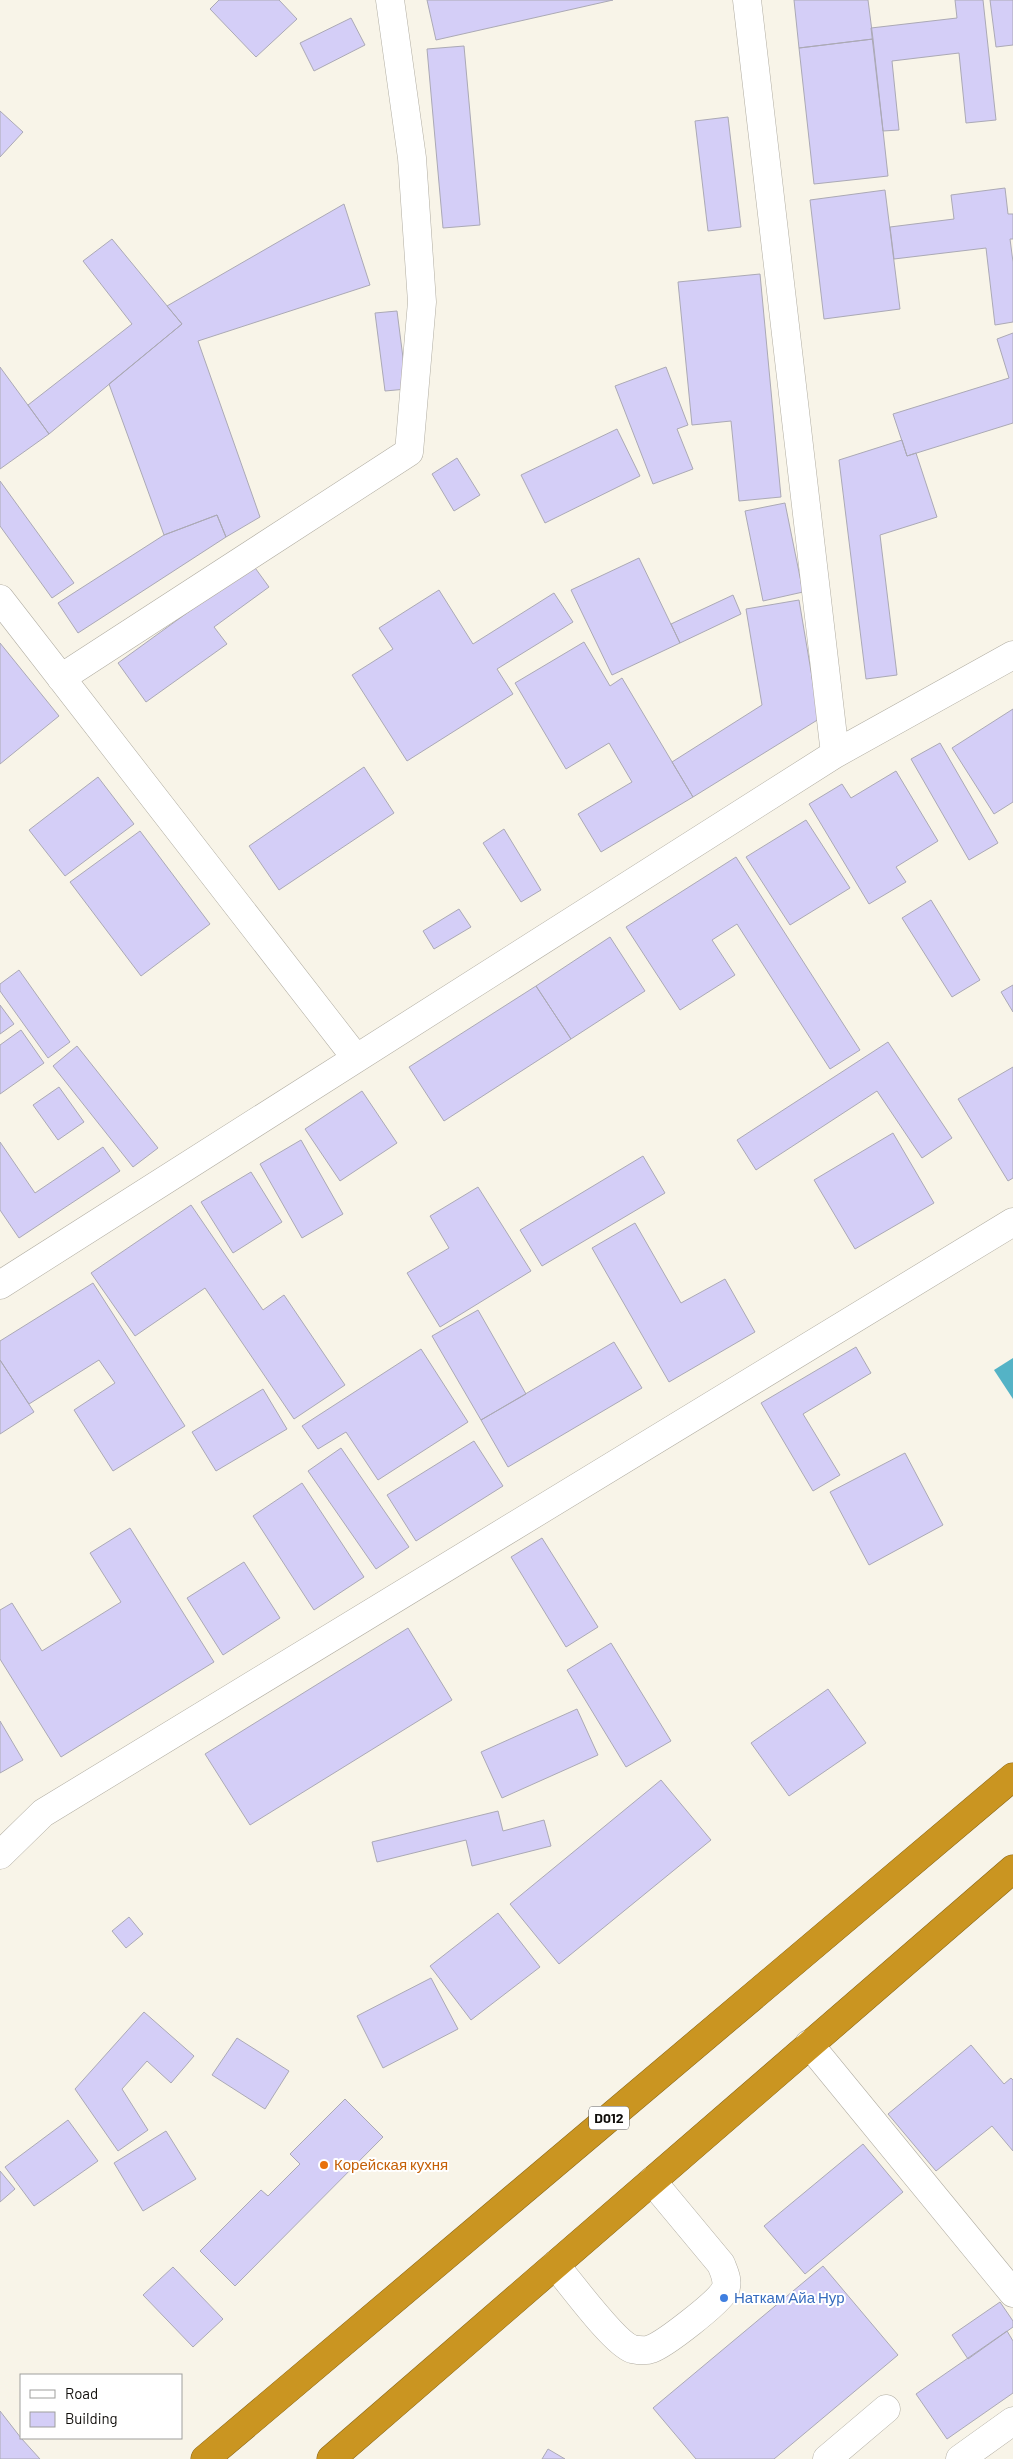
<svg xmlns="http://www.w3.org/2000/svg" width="1013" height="2459" viewBox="0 0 1013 2459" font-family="Barlow,sans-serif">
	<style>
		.water { fill: #54b3c6 }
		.building { fill: #d4cef7; stroke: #aba9b5 }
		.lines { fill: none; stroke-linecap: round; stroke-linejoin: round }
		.minor-casing { stroke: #b1ada2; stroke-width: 29 }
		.highway-casing { stroke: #896619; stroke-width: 29 }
		.minor { stroke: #fff; stroke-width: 28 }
		.highway { stroke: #ca9521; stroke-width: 28 }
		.food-dot { fill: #e8710a; stroke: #fff; stroke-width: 2 }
		.shop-dot { fill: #3f7fe0; stroke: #fff; stroke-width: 2 }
		.labels { text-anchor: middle; stroke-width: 4; stroke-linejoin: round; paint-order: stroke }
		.shield { fill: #fff; stroke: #585654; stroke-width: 1 }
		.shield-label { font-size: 14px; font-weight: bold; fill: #100e0b }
		.food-label { font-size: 15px; fill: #c56008; stroke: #fff; text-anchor: start }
		.shop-label { font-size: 15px; fill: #366cbe; stroke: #fff; text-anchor: start }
	</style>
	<rect width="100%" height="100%" fill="#f8f4e8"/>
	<path class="water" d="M1013,1358V1399L994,1370Z"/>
	<path class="building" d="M219,0H279L297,19L256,57L210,9Z
		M427,0H613L436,40Z
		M794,0H868L873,39L799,48Z
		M955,0H983L996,120L966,123L959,53L892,61L899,130L883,131L871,28L957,18Z
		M990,0H1013V45L996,47Z
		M351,18L365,45L314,71L300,43Z
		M873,39L888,176L814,184L799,48Z
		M464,46L480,225L443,228L427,49Z
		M0,111L23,132L0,157Z
		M728,117L741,227L708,231L695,121Z
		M1005,188L1008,214H1013V239H1010L1013,262V322L995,325L986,248L894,259L890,227L954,219L951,195Z
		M885,190L900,309L824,319L810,200Z
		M344,204L370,285L198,341L260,517L226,537L217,515L164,535L109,384L182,324L167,306Z
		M112,239L182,324L49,434L28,405L132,324L83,261Z
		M760,274L781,497L739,501L731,421L692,425L678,282Z
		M397,311L407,389L385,391L375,313Z
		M1013,333V423L907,456L893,414L1009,378L997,339Z
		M0,367L49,434L0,469Z
		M666,367L688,425L677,429L693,469L653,484L615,386Z
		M617,429L640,476L545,523L521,475Z
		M902,440L907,456L916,453L937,517L880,535L897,675L866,679L839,460Z
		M457,458L480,495L454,511L432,474Z
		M0,481L74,583L52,598L0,526Z
		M785,503L803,592L763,601L745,511Z
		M217,515L226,537L78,633L58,603L164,535Z
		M639,558L680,643L612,675L571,590Z
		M253,565L269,587L214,627L227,644L146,702L118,663Z
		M439,590L473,644L554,593L573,622L497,669L513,694L407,761L352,675L393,649L379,628Z
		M733,595L741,614L680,643L671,624Z
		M799,600L819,719L693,797L672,762L762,705L746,609Z
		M584,642L610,686L622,678L693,797L601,852L578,814L632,782L609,743L566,769L515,683Z
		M0,643L59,716L0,764Z
		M1013,709V802L994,814L952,748Z
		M940,743L998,843L969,860L911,759Z
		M364,767L394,813L279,890L249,846Z
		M896,771L938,841L896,867L906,882L869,904L809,804L842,784L851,798Z
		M98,777L134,824L65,876L29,830Z
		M806,820L850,888L790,925L746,857Z
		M504,829L541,890L521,902L483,843Z
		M140,831L210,924L141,976L70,882Z
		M736,857L860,1050L830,1069L737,924L712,940L735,975L680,1010L626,927Z
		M931,900L980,980L952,997L902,918Z
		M459,909L471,927L434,949L423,931Z
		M610,937L645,991L571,1039L536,986Z
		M19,970L70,1042L48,1058L0,991V984Z
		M1013,985V1012L1001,992Z
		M536,986L571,1039L444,1121L409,1067Z
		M0,1005L14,1024L0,1034Z
		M21,1030L44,1063L0,1094V1045Z
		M888,1042L952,1138L922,1158L877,1091L756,1170L737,1140Z
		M77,1046L158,1148L133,1167L53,1066Z
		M1013,1067V1178L1008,1181L958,1099Z
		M59,1087L84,1122L58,1140L33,1105Z
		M362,1091L397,1143L340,1181L305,1129Z
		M893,1133L934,1203L855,1249L814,1180Z
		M301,1140L343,1214L302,1238L260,1164Z
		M0,1142L35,1193L103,1147L120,1171L19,1238L0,1210Z
		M643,1156L665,1193L542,1266L520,1230Z
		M251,1172L282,1222L233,1253L201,1202Z
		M478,1187L531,1271L440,1327L407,1273L449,1248L430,1216Z
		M191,1205L263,1310L284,1295L345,1385L294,1419L205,1288L135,1336L91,1273Z
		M635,1223L681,1303L725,1279L755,1332L669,1382L592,1248Z
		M93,1283L185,1426L113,1471L74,1410L115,1383L99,1360L29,1404L0,1360V1341Z
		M478,1310L526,1394L481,1420L432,1336Z
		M614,1342L642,1388L508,1467L481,1420Z
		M856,1347L871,1373L803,1414L840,1475L813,1491L761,1403Z
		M421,1349L468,1422L378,1480L346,1432L318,1449L302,1426Z
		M0,1360L34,1412L0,1434Z
		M263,1389L287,1429L216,1471L192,1432Z
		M474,1441L503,1486L416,1541L387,1495Z
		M341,1448L409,1547L376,1569L308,1471Z
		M905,1453L943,1525L869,1565L830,1492Z
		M302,1483L364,1577L314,1610L253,1516Z
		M130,1528L214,1662L61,1757L0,1659V1610L12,1603L42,1651L121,1602L90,1553Z
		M542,1538L598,1627L566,1647L511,1557Z
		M244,1562L280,1618L223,1655L187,1598Z
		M408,1628L452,1700L250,1825L205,1754Z
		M611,1643L671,1741L626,1767L567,1670Z
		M828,1689L866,1743L789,1796L751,1743Z
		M577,1709L598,1755L502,1798L481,1752Z
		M0,1721L23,1760L0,1773Z
		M661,1780L711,1840L559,1964L510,1904Z
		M498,1811L503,1831L544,1820L551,1846L472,1866L466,1840L377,1862L372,1842Z
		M498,1913L540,1967L471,2020L430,1966Z
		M129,1917L143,1934L126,1948L112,1931Z
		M431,1978L458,2029L383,2068L357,2016Z
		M144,2012L194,2056L171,2083L147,2061L122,2089L148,2130L118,2151L75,2089Z
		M237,2038L289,2071L265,2109L212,2075Z
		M971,2045L1004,2084L1011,2078L1013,2080V2151L992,2126L936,2171L888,2114Z
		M345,2099L383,2137L235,2286L200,2251L261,2190L268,2196L300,2164L290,2154Z
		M68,2120L98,2161L34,2206L5,2167Z
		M166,2131L196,2179L143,2211L114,2163Z
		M863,2144L903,2192L805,2274L764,2226Z
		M0,2171L15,2189L0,2202Z
		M823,2266L898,2355L774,2459H696L653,2408Z
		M173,2267L223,2319L193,2347L143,2295Z
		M1000,2302L1013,2321V2327L968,2359L952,2335Z
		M1007,2331L1013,2341V2393L947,2439L916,2394Z
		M0,2411L21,2438L40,2459H0Z
		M548,2449L565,2459H542Z"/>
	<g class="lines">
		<g class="minor-casing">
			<path id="minor" d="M747,0L835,754
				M0,599L356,1058
				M61,678L409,452L422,302L412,158L390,0
				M0,1285L835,754L1013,655
				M0,1855L43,1813L1013,1222
				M809,2044L1013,2293
				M555,2265C570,2282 613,2342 632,2349C637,2350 646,2351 651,2349C665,2344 718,2303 725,2290C729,2281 724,2272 721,2264L652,2181
				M827,2459L886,2409
				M960,2459L1013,2421"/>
		</g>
		<g class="highway-casing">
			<path id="highway" d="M205,2459L1013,1777
				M331,2459L1013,1869"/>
		</g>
		<use href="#minor" class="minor"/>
		<use href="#highway" class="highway"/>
	</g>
	<circle class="food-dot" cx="324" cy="2165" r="5"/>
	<circle class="shop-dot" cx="724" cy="2298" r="5"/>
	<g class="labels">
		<rect class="shield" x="589" y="2106.5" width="40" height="23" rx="4"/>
		<g class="shield-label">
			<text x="609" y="2123">D012</text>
		</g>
		<g class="food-label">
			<text x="334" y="2170">Корейская кухня</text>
		</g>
		<g class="shop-label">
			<text x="734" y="2303">Наткам Айа Нур</text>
		</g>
	</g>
	<rect x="20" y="2374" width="162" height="65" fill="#ffffff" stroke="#9f9f9d"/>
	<rect x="30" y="2390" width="25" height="8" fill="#ffffff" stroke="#9f9f9d"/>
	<text x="65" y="2399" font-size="15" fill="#100e0b">Road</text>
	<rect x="30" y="2412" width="25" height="15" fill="#d4cef7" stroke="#9f9f9d"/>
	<text x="65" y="2424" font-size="15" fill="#100e0b">Building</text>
</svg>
